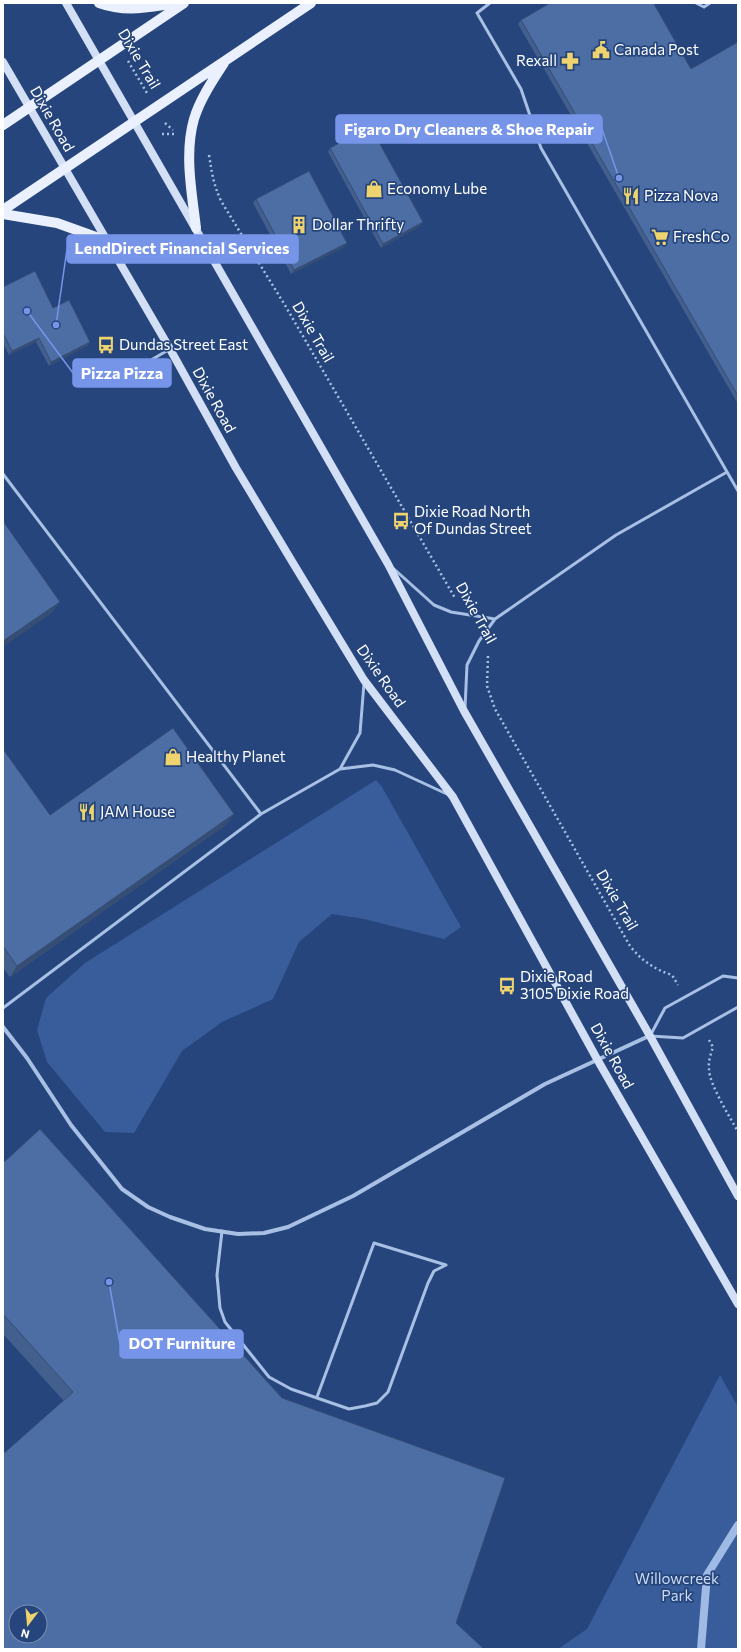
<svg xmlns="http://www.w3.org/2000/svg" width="741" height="1652" viewBox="0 0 741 1652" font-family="Commissioner,sans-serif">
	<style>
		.green { fill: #395d9a }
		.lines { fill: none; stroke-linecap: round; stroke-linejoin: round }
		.stream { stroke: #9ebae5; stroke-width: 8 }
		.path { stroke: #a9c0e5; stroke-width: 2.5; stroke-dasharray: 2 3; stroke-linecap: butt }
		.service { stroke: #a9c0e5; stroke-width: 3 }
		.minor { stroke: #a9c0e5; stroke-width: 4 }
		.secondary { stroke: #d3dff5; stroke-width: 8 }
		.primary { stroke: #eaf0fd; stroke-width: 10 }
		.wall { fill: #425f8e }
		.shaded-wall { fill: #364d74 }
		.building { fill: #4d6ea5; stroke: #364d74; fill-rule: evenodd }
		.labels { text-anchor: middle; stroke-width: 3.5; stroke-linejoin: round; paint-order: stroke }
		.poi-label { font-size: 15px; fill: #fff; stroke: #25457c; text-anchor: start }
		.street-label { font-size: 15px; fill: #fff; stroke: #25457c }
		.park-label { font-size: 15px; fill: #ccdbf4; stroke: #25457c }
		.leader { fill: none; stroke: #7795e8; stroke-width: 1.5 }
		.callout-dot { fill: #7795e8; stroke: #25457c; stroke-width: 1.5 }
		.callout { fill: #7795e8; stroke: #7795e8; stroke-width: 1.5 }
		.callout-label { font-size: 16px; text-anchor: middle; font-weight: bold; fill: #fff }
	</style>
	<rect width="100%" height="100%" fill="#25457c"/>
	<path class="green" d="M376,780L382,787L461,927L444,939L364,919L332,914L299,942L273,999L222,1022L182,1051L134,1133L105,1132L47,1062L37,1030L46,998L85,963Z
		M720,1375L738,1407V1649H558L587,1629Z"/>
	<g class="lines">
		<path class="stream" d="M701,1649L707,1575L738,1525"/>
		<path class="path" d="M128,61L147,93
			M165,123L173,130
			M162,134H174
			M209,155C212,173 213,183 221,201L286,307L455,598
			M488,656L487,686L495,709L630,946C642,961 654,969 672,975L678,985
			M709,1040L713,1047C711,1054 708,1061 709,1069C709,1084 730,1117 738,1132"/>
		<path class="service" d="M490,3L477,13L521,89L541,148L738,491
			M696,3L704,7L710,3
			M139,367L170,349
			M3,474L261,814
			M394,569L434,605L451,612L495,619
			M465,708L467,665L479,641L495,619L616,535L727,472
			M340,769L360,733L364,683
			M738,978L723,976L665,1008L650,1036L683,1038L738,1007
			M3,1008L261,814L340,769L373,765L395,770L449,795
			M222,1231L217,1275L220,1308L225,1322L269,1377L291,1389L349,1409L365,1406L377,1403L388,1392L428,1283L434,1271L446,1265
			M317,1397L374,1243L446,1265"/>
		<path class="minor" d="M3,1027L27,1058L71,1125L122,1189L148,1207L170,1217L205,1229L238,1234L264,1233L288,1227L353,1196L545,1084L649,1036"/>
		<path class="secondary" d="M66,3L388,564L464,711L650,1036L738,1196
			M3,62L170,349L236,468L293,563L364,680L453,797L597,1059L738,1304"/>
		<path class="primary" d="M99,3C127,13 148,7 177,3
			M3,125L184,3
			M3,210L311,3
			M3,214L57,223L107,241
			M196,228C192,193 184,154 194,119C200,99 213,80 224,63"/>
	</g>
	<path class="wall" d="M655,6L691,69L738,42V404L518,24L521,20Z
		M330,148L423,222L420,226L381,248L328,152Z
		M256,199L344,247L291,274L253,203Z
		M3,287L53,308L90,342L87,346L49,366L36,342L9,355L3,343Z
		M3,749L50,815L226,825L10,977L3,968Z
		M3,1163L282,1398L63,1400L3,1334Z"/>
	<path class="shaded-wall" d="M656,3H660L651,8L654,4Z
		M423,222L420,226L381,248L383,244Z
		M347,243L344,247L291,274L294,270Z
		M39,338L36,342L9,355L12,351Z
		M90,342L87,346L49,366L51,362Z
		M60,602L52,613L3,647V641Z
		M234,814L226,825L10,977L17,966Z"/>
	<path class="building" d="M550,3H656L654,4L691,69L738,42V396L521,20Z
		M370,126L423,222L383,244L330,148Z
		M309,171L347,243L294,270L256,199Z
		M35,271L53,308L69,300L90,342L51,362L39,338L12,351L3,333V287Z
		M3,521L60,602L3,641Z
		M173,728L234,814L17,966L3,946V749L50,815Z
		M40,1129L282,1398L505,1478L456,1623L484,1649H3V1454L73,1392L3,1314V1163ZM16,1612H40V1636H16Z"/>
	<defs>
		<g id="civic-bare" transform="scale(1.38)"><path d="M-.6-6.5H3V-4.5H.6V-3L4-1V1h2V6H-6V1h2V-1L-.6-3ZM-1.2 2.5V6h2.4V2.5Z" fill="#eed36e" stroke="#25457c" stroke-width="2.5" paint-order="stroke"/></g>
		<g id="pharmacy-bare" transform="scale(1.38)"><path d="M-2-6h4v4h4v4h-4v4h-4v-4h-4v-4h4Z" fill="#eed36e" stroke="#25457c" stroke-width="2.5" paint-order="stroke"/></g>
		<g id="shop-bare" transform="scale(1.38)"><path d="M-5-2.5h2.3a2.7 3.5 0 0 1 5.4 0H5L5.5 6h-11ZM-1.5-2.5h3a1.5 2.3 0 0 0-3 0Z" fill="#eed36e" stroke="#25457c" stroke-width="2.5" paint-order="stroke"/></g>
		<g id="restaurant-bare" transform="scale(1.38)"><path d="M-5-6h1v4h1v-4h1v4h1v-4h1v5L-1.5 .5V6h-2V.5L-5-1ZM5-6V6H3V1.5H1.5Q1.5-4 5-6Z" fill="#eed36e" stroke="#25457c" stroke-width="2.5" paint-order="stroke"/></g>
		<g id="building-bare" transform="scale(1.38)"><path d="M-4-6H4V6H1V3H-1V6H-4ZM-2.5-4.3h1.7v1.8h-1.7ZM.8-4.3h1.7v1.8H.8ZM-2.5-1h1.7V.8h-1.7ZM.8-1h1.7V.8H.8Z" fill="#eed36e" stroke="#25457c" stroke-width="2.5" paint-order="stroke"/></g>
		<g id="supermarket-bare" transform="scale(1.38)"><path d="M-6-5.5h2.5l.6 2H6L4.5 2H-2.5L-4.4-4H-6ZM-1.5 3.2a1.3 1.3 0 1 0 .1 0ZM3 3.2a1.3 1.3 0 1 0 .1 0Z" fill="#eed36e" stroke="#25457c" stroke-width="2.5" paint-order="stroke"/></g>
		<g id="bus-bare" transform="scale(1.38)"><path d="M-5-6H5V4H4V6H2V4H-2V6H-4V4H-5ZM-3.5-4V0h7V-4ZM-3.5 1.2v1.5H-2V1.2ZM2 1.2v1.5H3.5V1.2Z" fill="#eed36e" stroke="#25457c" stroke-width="2.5" paint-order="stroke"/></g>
	</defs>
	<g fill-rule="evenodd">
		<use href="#civic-bare" x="601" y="50"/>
		<use href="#pharmacy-bare" x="570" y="61"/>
		<use href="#shop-bare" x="374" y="189"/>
		<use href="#restaurant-bare" x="631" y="196"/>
		<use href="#building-bare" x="299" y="225"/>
		<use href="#supermarket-bare" x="660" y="237"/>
		<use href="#bus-bare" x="106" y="345"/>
		<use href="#bus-bare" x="401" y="521"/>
		<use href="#shop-bare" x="173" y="757"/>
		<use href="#restaurant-bare" x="87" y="812"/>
		<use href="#bus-bare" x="507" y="986"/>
	</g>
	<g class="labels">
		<g class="poi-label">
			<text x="614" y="55">Canada Post</text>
			<text x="557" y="66" text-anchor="end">Rexall</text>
			<text x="387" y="194">Economy Lube</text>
			<text x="644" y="201">Pizza Nova</text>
			<text x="312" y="230">Dollar Thrifty</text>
			<text x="673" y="242">FreshCo</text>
			<text x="119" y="350">Dundas Street East</text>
			<text x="414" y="517">Dixie Road North<tspan x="414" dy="17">Of Dundas Street</tspan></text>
			<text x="186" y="762">Healthy Planet</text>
			<text x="100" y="817">JAM House</text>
			<text x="520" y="982">Dixie Road<tspan x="520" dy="17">3105 Dixie Road</tspan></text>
		</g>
		<g class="street-label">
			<text transform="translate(139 59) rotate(59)" y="5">Dixie Trail</text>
			<text transform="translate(52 119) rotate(60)" y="5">Dixie Road</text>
			<text transform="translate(313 332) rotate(60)" y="5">Dixie Trail</text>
			<text transform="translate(214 400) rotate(61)" y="5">Dixie Road</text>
			<text transform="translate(476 613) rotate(61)" y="5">Dixie Trail</text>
			<text transform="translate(381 676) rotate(55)" y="5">Dixie Road</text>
			<text transform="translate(617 900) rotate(60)" y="5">Dixie Trail</text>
			<text transform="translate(612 1056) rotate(61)" y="5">Dixie Road</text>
		</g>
		<g class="park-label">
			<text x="677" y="1584">Willowcreek<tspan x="677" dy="17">Park</tspan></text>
		</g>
	</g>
	<path class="leader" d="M619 178L602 129M56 325L67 249M27 311L73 373M109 1282L120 1344"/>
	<g class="callout-dot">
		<circle cx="619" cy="178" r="4"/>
		<circle cx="56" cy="325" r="4"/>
		<circle cx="27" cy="311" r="4"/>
		<circle cx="109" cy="1282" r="4"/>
	</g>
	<g class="callout">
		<rect x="336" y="115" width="266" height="28" rx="4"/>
		<rect x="67" y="235" width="231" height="28" rx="4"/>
		<rect x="73" y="359" width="98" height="28" rx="4"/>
		<rect x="120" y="1330" width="123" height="28" rx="4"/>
	</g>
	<g class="callout-label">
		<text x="469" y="135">Figaro Dry Cleaners &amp; Shoe Repair</text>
		<text x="182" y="254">LendDirect Financial Services</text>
		<text x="122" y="379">Pizza Pizza</text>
		<text x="182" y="1349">DOT Furniture</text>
	</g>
	<rect width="741" height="1652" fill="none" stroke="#ffffff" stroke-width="8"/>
	<g transform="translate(28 1624) rotate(196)"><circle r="19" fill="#25457c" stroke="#7c8fb0"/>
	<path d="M0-3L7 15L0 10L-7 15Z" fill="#eed36e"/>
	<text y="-6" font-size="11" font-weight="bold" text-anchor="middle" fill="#ffffff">N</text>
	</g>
</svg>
